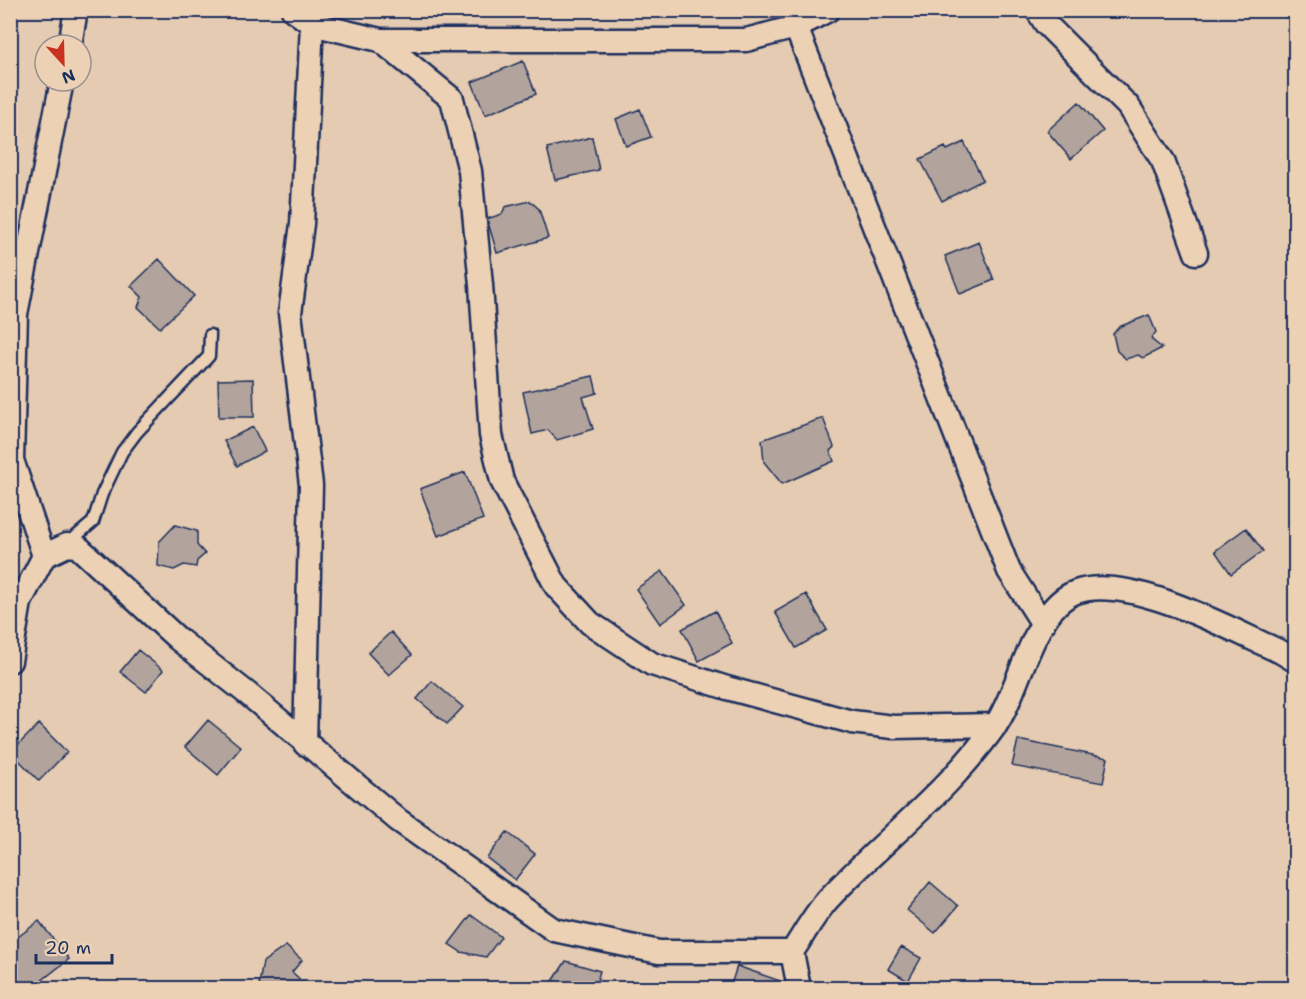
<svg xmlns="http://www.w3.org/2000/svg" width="1306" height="999" viewBox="0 0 1306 999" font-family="'Shantell Sans',sans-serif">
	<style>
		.building { fill: #b2a49c; stroke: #1b2f5e; stroke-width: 1.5 }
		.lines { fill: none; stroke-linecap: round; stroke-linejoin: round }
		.lane-casing { stroke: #1b2f5e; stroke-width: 15 }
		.street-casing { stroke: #1b2f5e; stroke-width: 27 }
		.lane { stroke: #edd1b4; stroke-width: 10 }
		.street { stroke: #edd1b4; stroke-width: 22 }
	</style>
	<rect width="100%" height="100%" fill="#e5cbb1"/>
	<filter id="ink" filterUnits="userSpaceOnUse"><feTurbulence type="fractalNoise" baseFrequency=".0167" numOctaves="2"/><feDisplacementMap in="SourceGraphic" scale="12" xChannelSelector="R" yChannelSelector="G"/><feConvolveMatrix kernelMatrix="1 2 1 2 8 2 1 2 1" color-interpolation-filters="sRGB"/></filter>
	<g filter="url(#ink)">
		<path class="building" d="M523,61L536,94L485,115L472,82Z
			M1079,102L1103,131L1071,159L1047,131Z
			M640,109L651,137L626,146L616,119Z
			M592,137L599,170L555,180L547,148Z
			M964,142L983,180L942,201L920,159L945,147L947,150Z
			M530,201L539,209L548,238L497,253L487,219L502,214L505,207Z
			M979,242L994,280L960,294L945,256Z
			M159,259L194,296L160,328L138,307L142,297L131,286Z
			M1149,315L1156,332L1151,339L1162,348L1143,358L1138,355L1126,359L1117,351L1113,334L1119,327Z
			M593,376L597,393L583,397L593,429L557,440L548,430L532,434L523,392Z
			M253,379L254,417H219L218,380Z
			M823,418L834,447L830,451L834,461L782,484L764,462L762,440Z
			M253,427L265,451L237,466L224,441Z
			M465,472L483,519L438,536L420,489Z
			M175,525L197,531V545L205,554L197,561L196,567L184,565L174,570L158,566L159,542Z
			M1246,528L1263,551L1231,574L1215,551Z
			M662,571L686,605L660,624L636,589Z
			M806,594L827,630L796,648L775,612Z
			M715,611L732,643L699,661L682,629Z
			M391,632L412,655L389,675L368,653Z
			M138,650L163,670L146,692L120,672Z
			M432,681L463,707L447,724L417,699Z
			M208,720L241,747L218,775L185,747Z
			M39,724L67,752L39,781L11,752Z
			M1018,740L1108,758L1103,783L1012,766Z
			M507,832L535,854L515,880L487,858Z
			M930,882L958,906L935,933L907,910Z
			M471,915L501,937L486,957L461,952L449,944Z
			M39,921L69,959L32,988H25L10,971V943Z
			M286,946L302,960L292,972L305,984L302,988H263L259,984L263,962Z
			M901,947L921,958L908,981L888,969Z
			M566,961L600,971L595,988H552L550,986Z
			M737,966L780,981L778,988H730Z"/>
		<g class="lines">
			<g class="lane-casing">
				<path id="lane" d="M67,544L93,522L102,494L122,452L137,432L209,356L210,335"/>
			</g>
			<g class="street-casing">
				<path id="street" d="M293,10L312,24L380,40H746L796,27L828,10
					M1037,10L1046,24L1128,106L1163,161L1196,253
					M796,27L1009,571L1043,624
					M380,40L452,99L470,171L481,285L491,435L502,481L556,586L590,623L652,664L727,688L852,722L893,727L996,725
					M70,45L76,10
					M44,556L12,460L16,314L62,81
					M10,661L20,602L44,556L67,545L77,546L178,639L248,694L398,820L554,930L659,952H792
					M305,744L311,485L290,313L302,224L312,24
					M799,988L792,952C804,934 816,911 831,896C885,839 949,791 995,726C1020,691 1032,608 1076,592C1129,573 1231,630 1281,652L1296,661"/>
			</g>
			<use href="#lane" class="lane"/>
			<use href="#street" class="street"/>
		</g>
	</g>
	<rect width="1306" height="999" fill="none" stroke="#edd1b4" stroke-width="36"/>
	<rect x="18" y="18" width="1270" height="963" fill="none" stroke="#1b2f5e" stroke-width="2" filter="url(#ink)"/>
	<g transform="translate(63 63) rotate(158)"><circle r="28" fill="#edd1b4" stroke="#999092" stroke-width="1.5"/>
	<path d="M0-4.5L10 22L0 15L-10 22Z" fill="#c8321e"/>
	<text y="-9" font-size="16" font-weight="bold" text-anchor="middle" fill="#1b2f5e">N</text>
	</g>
	<path d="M36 954v9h76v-9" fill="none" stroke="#1b2f5e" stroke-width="3"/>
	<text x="45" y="954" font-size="18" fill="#1b2f5e" stroke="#edd1b4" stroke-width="4.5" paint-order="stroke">20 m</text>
</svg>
